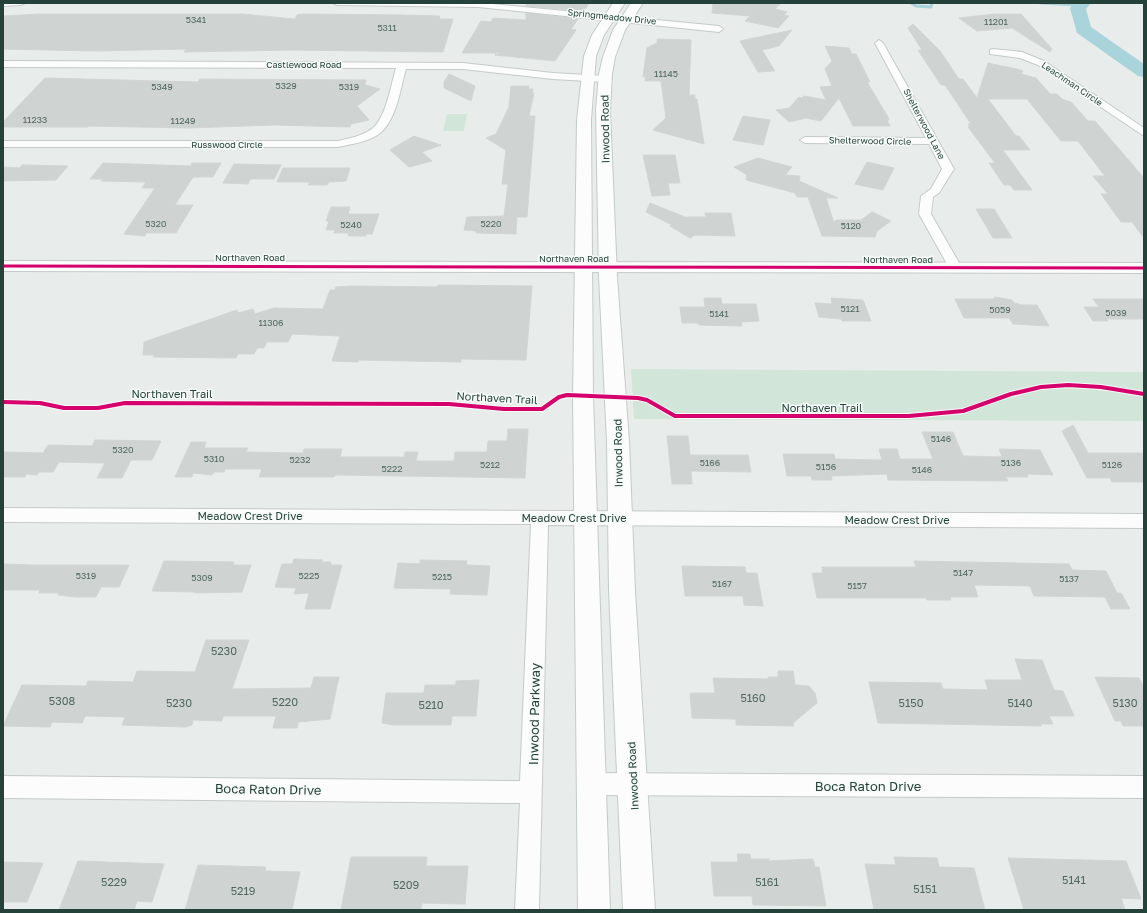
<svg xmlns="http://www.w3.org/2000/svg" width="1147" height="913" viewBox="0 0 1147 913" font-family="'Golos Text',sans-serif">
	<style>
		.green { fill: #d1e6d8 }
		.lines { fill: none; stroke-linecap: round; stroke-linejoin: round }
		.stream { stroke: #a9d4db; stroke-width: 3 }
		.river { fill: #a9d4db; fill-rule: evenodd }
		.building { fill: #cfd4d2; stroke: #d1d6d4 }
		.minor-casing { stroke: #c5cac8; stroke-width: 2 }
		.tertiary-casing { stroke: #c5cac8; stroke-width: 2 }
		.secondary-casing { stroke: #c3cbc8; stroke-width: 2 }
		.minor { fill: #fcfcfc; fill-rule: evenodd }
		.tertiary { fill: #fcfcfc; fill-rule: evenodd }
		.secondary { fill: #fcfcfc; fill-rule: evenodd }
		.cycleway-far1-casing { stroke: #f7fbf9; stroke-width: 5 }
		.cycleway-casing { stroke: #f7fbf9; stroke-width: 6 }
		.cycleway-far1 { stroke: #d6006c; stroke-width: 3 }
		.cycleway { stroke: #d6006c; stroke-width: 4 }
		.labels { text-anchor: middle; stroke-width: 3; stroke-linejoin: round; paint-order: stroke }
		.far-street-label { font-size: 9px; fill: #24423a; stroke: #f7fbf9 }
		.number-label { font-size: 9px; fill: #506761 }
		.street-label { font-size: 11px; fill: #24423a; stroke: #f7fbf9 }
		.near-number-label { font-size: 11px; fill: #506761 }
		.near-street-label { font-size: 13px; fill: #24423a; stroke: #f7fbf9 }
	</style>
	<rect width="100%" height="100%" fill="#e8edeb"/>
	<path class="green" d="M447,114H467L464,131H443Z
		M631,369L1144,372V421L634,419Z"/>
	<g class="lines">
		<path class="stream" d="M911,3L916,6L931,7L932,3
			M1040,3L1081,5"/>
		<path class="river" d="M1074,3H1091L1086,9L1091,27L1144,64V77L1138,76L1077,33L1070,8Z"/>
	</g>
	<path class="building" d="M526,3H589L584,11L526,6Z
		M713,3H781L775,9L787,12L784,15L789,16L778,28L745,21L750,16L712,13Z
		M526,13L578,19L571,29L576,30L555,61L495,55L502,53H462L481,21L491,22L493,18L526,20Z
		M41,14H242L295,19L297,15L303,14L401,15L440,16L439,19H453L443,52L293,50L184,52L186,49L95,51L3,49V16Z
		M995,14H1021L1052,49L1050,52L1012,28L977,31L959,18Z
		M913,24L940,51L959,79H963L977,98L988,63L992,64L1017,69L1023,71L1021,74L1036,78L1050,94H1057L1062,99L1071,102L1088,121H1095L1144,178V238L1132,222H1121L1101,194H1108L1093,176H1105L1078,141H1061L1027,99H988L1016,136H1019L1030,150H1003L1032,190H1014L1010,185H1004L989,163H995L968,127H970L968,124H971L945,85H941L918,50H922L908,28Z
		M792,30L779,46L762,50L775,71L758,72L740,41Z
		M657,39L691,40L689,95H695V99H697L704,144L653,130L666,118L661,81H645L646,77H643L647,48L657,43Z
		M825,46L849,48L852,54H856L870,82H867L888,117L889,120H887L890,126H853L839,98L821,121L806,118L789,122L776,110L789,108L799,97L802,98L804,96L826,100L820,87L832,86L825,69L832,61Z
		M449,74L475,86L471,101L444,88V82Z
		M45,78L198,82L200,79L366,80L365,85L380,89L357,106L369,120L351,124L350,127L275,125L188,128L89,126L87,127H3V122Z
		M511,86H529L528,89H533L532,93H534L529,116H535L527,217H517L516,234L476,233V231L464,230L467,217L504,216L508,184H502L506,150L486,138L496,134L509,107Z
		M743,116L770,120L763,145L733,140Z
		M414,136L441,145L422,152L432,161L409,167L390,150Z
		M643,155H675L680,183H668L670,195L652,196Z
		M758,158L792,167L785,175L800,176L799,181L838,198H826L834,223L836,220H861L872,212L891,221L877,231L875,237L822,236L808,197H797L795,193L746,180L747,175L734,167Z
		M867,162L894,168L883,190L855,184Z
		M103,163L191,166L192,163H221L213,177H193L175,205H193L176,233H146L145,236L124,234L155,188H142L146,182L101,181L103,179H90Z
		M234,164L281,165L274,179H250L248,184L223,183Z
		M22,165L68,166L56,180L3,181V167L20,168Z
		M283,168H350L346,181L329,182L327,185H308L310,182H277Z
		M650,203L685,217H706L705,213H731L735,236L695,235L690,238L670,226L672,225L646,212Z
		M331,207H350L348,214H379L372,234H366V236H348L349,233H334L335,230H326L329,221H326Z
		M976,209H994L1012,238H993Z
		M438,285L532,286L526,360L461,359V362L359,360L358,362L332,361L340,336L292,334L288,342H267L264,348H257L254,354H238L236,358L153,357L155,355H143L144,342L237,310L238,313L253,309L255,314L274,308L323,309L330,290H335L336,287L352,286L437,287Z
		M995,297L1012,300L1014,303L1022,305H1037L1049,326L1013,324L1009,318H964L955,299H993Z
		M704,298H721L722,304H756L759,321L741,322L742,326L699,325L698,323H682L680,307H705Z
		M831,298L863,300L871,321H842L841,319L819,317L815,303L832,304Z
		M1093,299H1144V319H1107L1108,321H1093L1084,307H1099Z
		M1073,425L1088,453H1144V482H1112L1110,478H1087L1062,431Z
		M508,429H528L525,478L335,475L334,477H259L262,469H225L224,472H214L212,475L193,473L192,477H175L191,442H206L204,448H248L246,452L303,453L304,449H342L340,457H404L405,452H418L416,461H454L455,452H487L488,441H507Z
		M922,432H953L963,456L1002,457L999,449L1040,450L1053,475L1027,474L1028,477H1006L1008,481L888,480L887,474L831,476L832,480H812L811,476H787L783,454H834L835,459L882,460L879,449H897L900,459H933Z
		M667,436H688L690,455H748L751,472L691,471L692,484H672Z
		M95,440L161,441L152,460H131L122,478H97L105,463L59,462L53,472H39L37,475L26,474L25,477H3V452L43,453L48,445L92,446Z
		M294,559L323,560L322,562H331V565H342L330,609H305L309,593L294,594L296,588L275,587L282,564H292Z
		M420,560L467,561L466,565L490,566L487,595L450,594L451,589L394,588L398,563L420,564Z
		M164,561L234,562L233,565H251L242,592L195,593L196,592L152,591Z
		M914,561L1069,564L1072,570L1106,571L1117,593H1121L1130,609H1111L1105,597L1034,596L1030,586L974,585L978,597H950L951,600H927L926,598H817L812,573H823L822,567H916Z
		M3,564L32,565H129L119,587H101L96,597H76L58,595L59,593H39L40,590H3Z
		M682,566L745,567L746,573H757L763,606L744,605L743,596H685Z
		M206,640H249L232,689L311,688L314,677H339L330,719L298,722L297,728H273L276,716H223L222,721L193,720L192,725L186,727L122,725L125,717L85,716L82,723L52,722L50,727L3,726L22,685L86,686L88,681L133,682L137,671L195,672Z
		M1015,659L1042,660L1054,690L1063,691L1074,716H1049L1053,724H1041V726L878,723L869,682L941,683L943,689L988,690L985,680H1022Z
		M778,671H793L795,685L809,686L815,693L817,703L793,723L794,726L736,725V719L692,718L690,693H715L713,678L768,679V677H778Z
		M1095,677L1139,678L1144,688V726H1123L1121,721H1115Z
		M479,680L476,716H452L451,725H394L382,723L386,693H424L425,685H456V681Z
		M737,854H750L751,859H769V861L813,859L815,867H819L826,906L753,905L752,896H714L711,862H738Z
		M351,857H427L426,866H468L465,904L422,903L421,910H341Z
		M894,857L937,858L939,867L974,868L985,910H874L865,864L896,865Z
		M1008,858L1126,861L1141,899L1121,898L1125,910H1024Z
		M78,861L164,864L152,902L137,901L134,910H59Z
		M3,862L43,863L27,902H3Z
		M198,865L266,867L265,871L300,872L292,910H185Z"/>
	<g class="lines">
		<g class="minor-casing">
			<path id="minor" d="M3,3H25L21,5L3,6Z
				M333,3H483L719,26L723,29L719,32L478,7L337,5Z
				M879,40L883,43L954,169L939,193L933,197L931,214L962,268L961,271H951L919,214L921,196L931,189L942,169L929,144L805,143L800,140L805,137L926,138L875,43Z
				M993,49L1022,52L1044,61L1144,128V136L1038,65L1020,58L990,54V50Z
				M3,61L463,63L553,73L605,76L610,79L605,82L553,79L463,69H406C400,89 397,120 379,134C368,142 351,144 338,147H3V141H338C350,138 363,136 373,128C386,117 391,85 396,68L3,67Z
				M3,508L1144,514V528L548,525L539,910H515L520,803L3,798V776L520,781L531,524L3,522Z
				M592,773L1144,776V798L592,795L584,792L581,784L584,776Z"/>
		</g>
		<g class="tertiary-casing">
			<path id="tertiary" d="M3,261L1144,263V273L3,271Z"/>
		</g>
		<g class="secondary-casing">
			<path id="secondary" d="M613,3H625L604,35L596,56L591,120L593,396L610,910H578L573,396L577,120L584,56L592,35Z
				M631,3H643L625,30L615,57L612,74L610,110L617,277L629,441L635,591L655,910H623L609,591L607,441L599,277L596,110L599,74L603,57L613,30Z"/>
		</g>
		<use href="#minor" class="minor"/>
		<use href="#tertiary" class="tertiary"/>
		<use href="#secondary" class="secondary"/>
		<g class="cycleway-far1-casing">
			<path id="cycleway-far1" d="M3,266L1144,268"/>
		</g>
		<g class="cycleway-casing">
			<path id="cycleway" d="M3,402L40,403L64,408H98L125,403L449,404L504,409H542L559,397L567,395L638,398L647,400L675,416H909L963,411L1011,394L1041,387L1068,385L1101,387L1144,394"/>
		</g>
		<use href="#cycleway-far1" class="cycleway-far1"/>
		<use href="#cycleway" class="cycleway"/>
	</g>
	<g class="labels">
		<g class="far-street-label">
			<text transform="translate(612 17) rotate(6)" y="3">Springmeadow Drive</text>
			<text x="304" y="68">Castlewood Road</text>
			<text transform="translate(1072 84) rotate(34)" y="3">Leachman Circle</text>
			<text transform="translate(924 124) rotate(62)" y="3">Shelterwood Lane</text>
			<text transform="translate(870 141) rotate(1)" y="3">Shelterwood Circle</text>
			<text x="227" y="148">Russwood Circle</text>
			<text x="250" y="261">Northaven Road</text>
			<text x="574" y="262">Northaven Road</text>
			<text x="898" y="263">Northaven Road</text>
		</g>
		<g class="number-label">
			<text x="196" y="23">5341</text>
			<text x="996" y="25">11201</text>
			<text x="387" y="31">5311</text>
			<text x="666" y="77">11145</text>
			<text x="286" y="89">5329</text>
			<text x="162" y="90">5349</text>
			<text x="349" y="90">5319</text>
			<text x="35" y="123">11233</text>
			<text x="183" y="124">11249</text>
			<text x="156" y="227">5320</text>
			<text x="491" y="227">5220</text>
			<text x="351" y="228">5240</text>
			<text x="851" y="229">5120</text>
			<text x="850" y="312">5121</text>
			<text x="1000" y="313">5059</text>
			<text x="1116" y="316">5039</text>
			<text x="719" y="317">5141</text>
			<text x="271" y="326">11306</text>
			<text x="941" y="442">5146</text>
			<text x="123" y="453">5320</text>
			<text x="214" y="462">5310</text>
			<text x="300" y="463">5232</text>
			<text x="710" y="466">5166</text>
			<text x="1011" y="466">5136</text>
			<text x="490" y="468">5212</text>
			<text x="1112" y="468">5126</text>
			<text x="826" y="470">5156</text>
			<text x="392" y="472">5222</text>
			<text x="922" y="473">5146</text>
			<text x="963" y="576">5147</text>
			<text x="86" y="579">5319</text>
			<text x="309" y="579">5225</text>
			<text x="442" y="580">5215</text>
			<text x="202" y="581">5309</text>
			<text x="1069" y="582">5137</text>
			<text x="722" y="587">5167</text>
			<text x="857" y="589">5157</text>
		</g>
		<g class="street-label">
			<text transform="translate(605 129) rotate(-91)" y="4">Inwood Road</text>
			<text x="172" y="398">Northaven Trail</text>
			<text transform="translate(497 398) rotate(3)" y="4">Northaven Trail</text>
			<text x="822" y="412">Northaven Trail</text>
			<text transform="translate(618 453) rotate(-91)" y="4">Inwood Road</text>
			<text x="250" y="520">Meadow Crest Drive</text>
			<text x="574" y="522">Meadow Crest Drive</text>
			<text x="897" y="524">Meadow Crest Drive</text>
			<text transform="translate(633 776) rotate(-93)" y="4">Inwood Road</text>
		</g>
		<g class="near-number-label">
			<text x="224" y="655">5230</text>
			<text x="753" y="702">5160</text>
			<text x="62" y="705">5308</text>
			<text x="285" y="706">5220</text>
			<text x="179" y="707">5230</text>
			<text x="911" y="707">5150</text>
			<text x="1020" y="707">5140</text>
			<text x="1125" y="707">5130</text>
			<text x="431" y="709">5210</text>
			<text x="1074" y="884">5141</text>
			<text x="114" y="886">5229</text>
			<text x="767" y="886">5161</text>
			<text x="406" y="889">5209</text>
			<text x="925" y="893">5151</text>
			<text x="243" y="895">5219</text>
		</g>
		<g class="near-street-label">
			<text transform="translate(534 714) rotate(-89)" y="5">Inwood Parkway</text>
			<text x="868" y="791">Boca Raton Drive</text>
			<text transform="translate(268 789) rotate(1)" y="5">Boca Raton Drive</text>
		</g>
	</g>
	<rect width="1147" height="913" fill="none" stroke="#24423a" stroke-width="8"/>
</svg>
